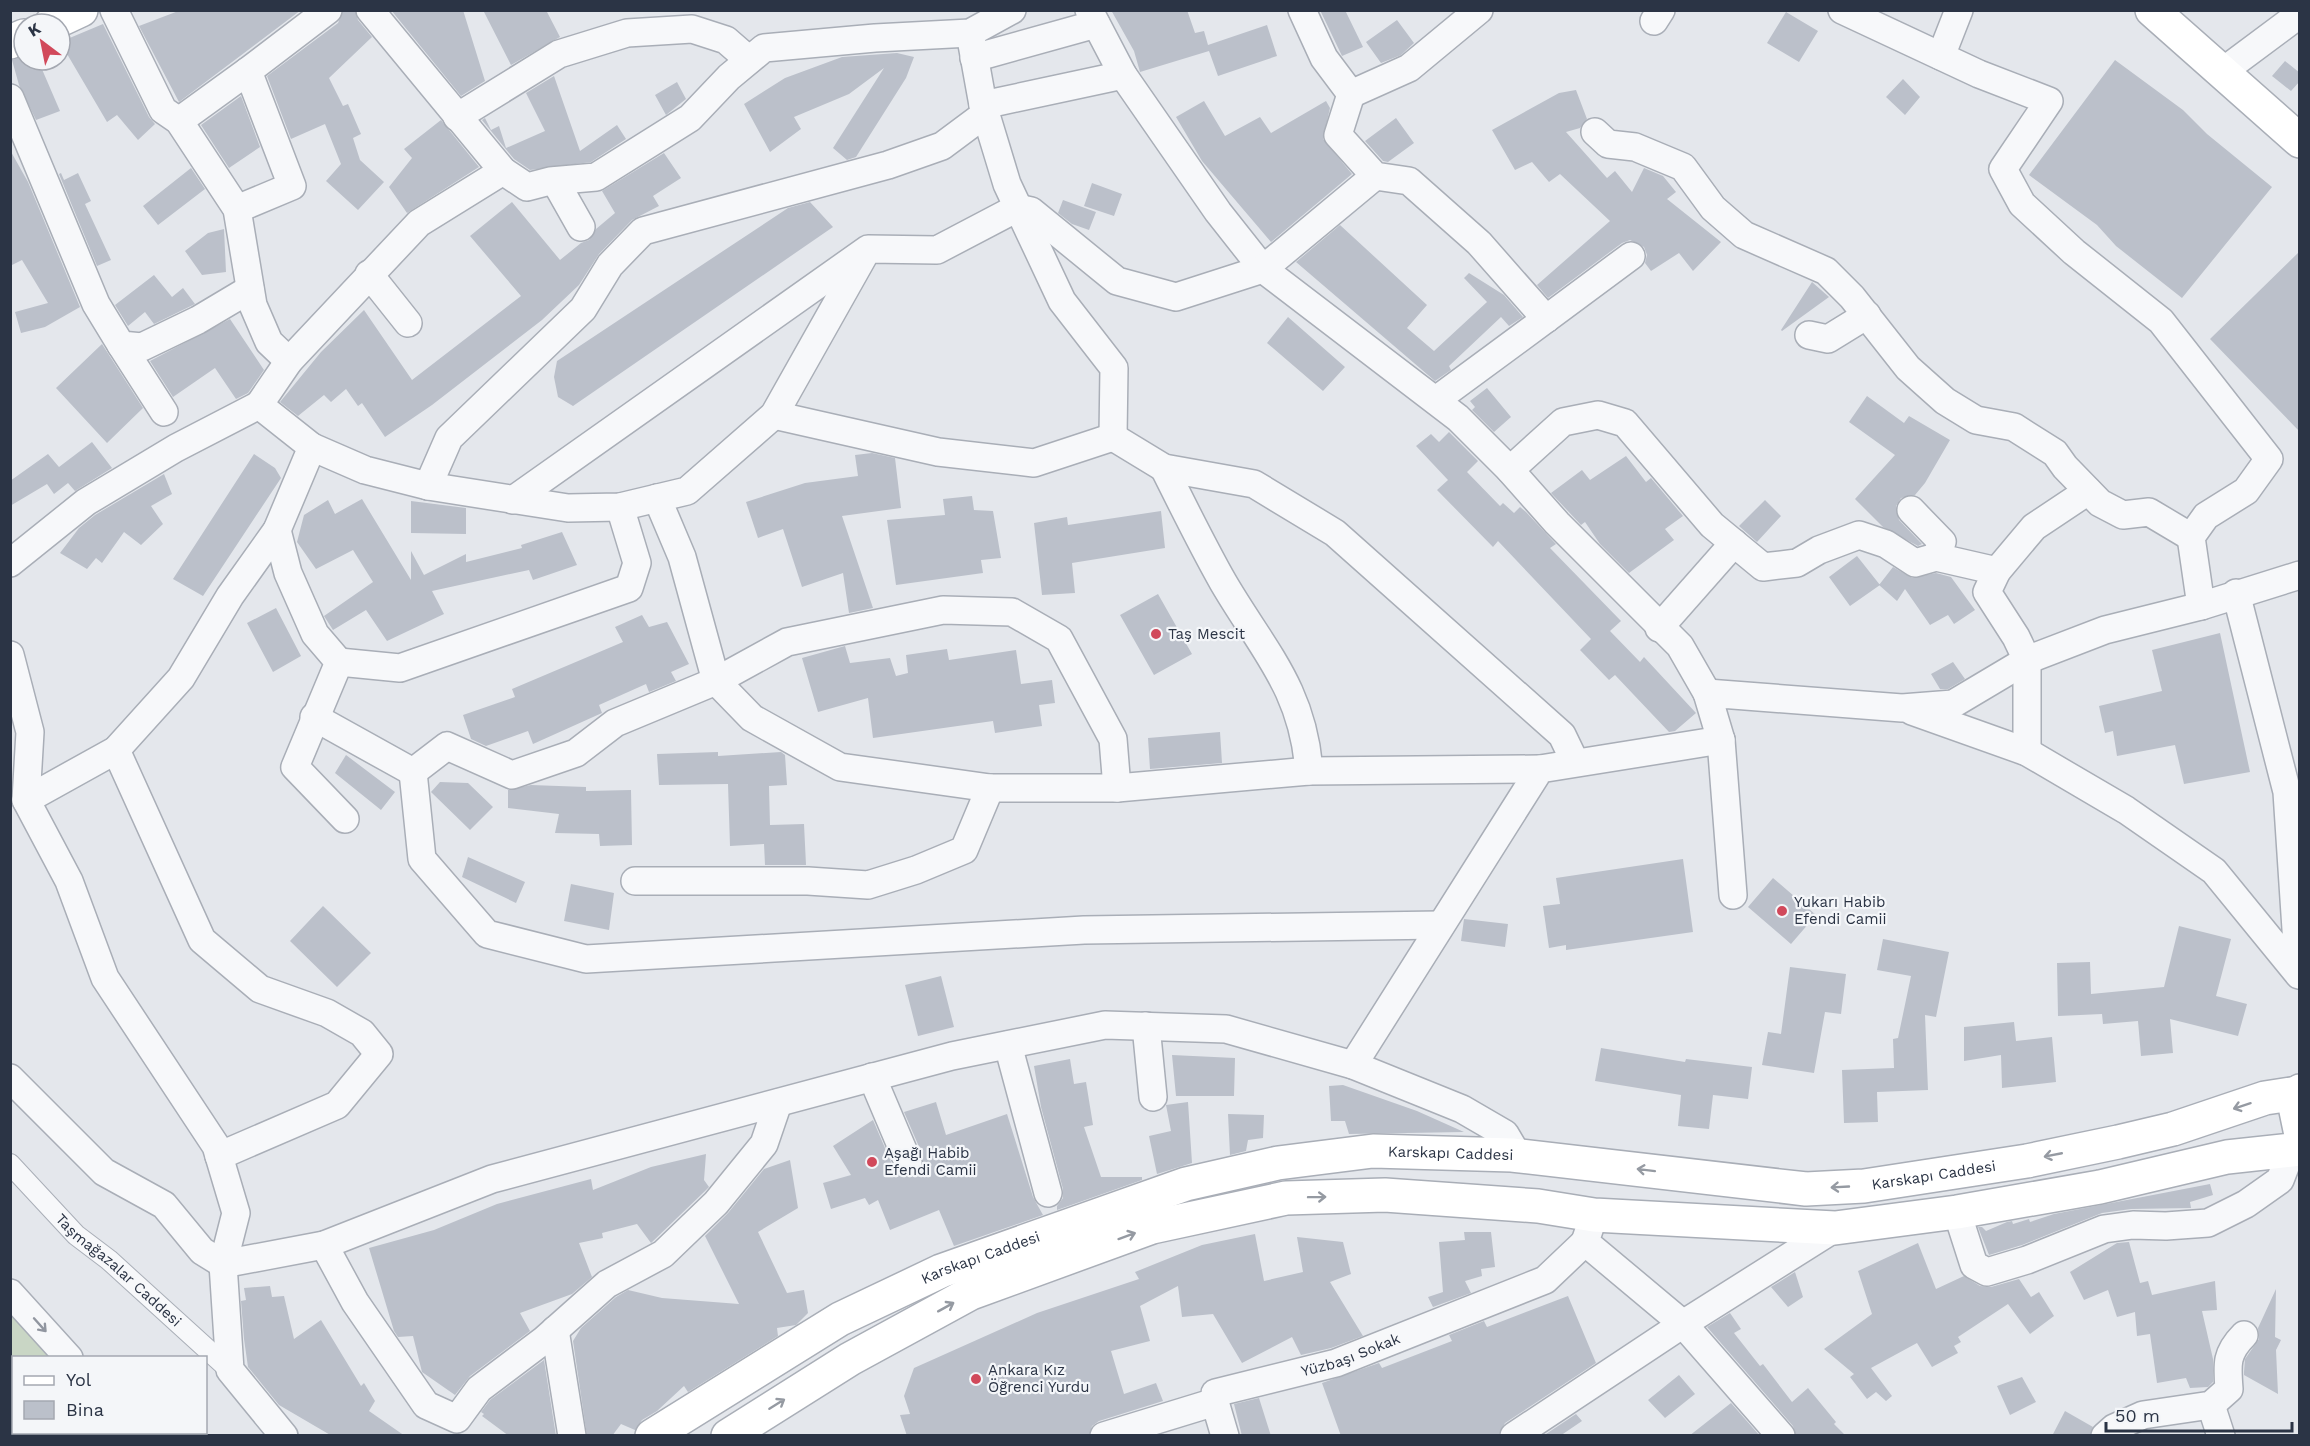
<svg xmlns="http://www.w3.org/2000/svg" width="2310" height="1446" viewBox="0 0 2310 1446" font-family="'Work Sans',sans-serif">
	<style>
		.green { fill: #c9d6c5 }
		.building { fill: #bbc0ca }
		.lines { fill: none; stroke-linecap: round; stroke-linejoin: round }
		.pedestrian-casing { stroke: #a9aeb7; stroke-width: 22 }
		.minor-casing { stroke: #a9aeb7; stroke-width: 30 }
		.secondary-casing { stroke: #a9aeb7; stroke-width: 36 }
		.pedestrian { stroke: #f7f8fa; stroke-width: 20 }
		.minor { stroke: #f7f8fa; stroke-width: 27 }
		.secondary { stroke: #fff; stroke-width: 33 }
		.oneway { stroke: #959aa2 }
		.oneway2 { stroke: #9196a0 }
		.poi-dot { fill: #d1495b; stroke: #f4f6f9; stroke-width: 2 }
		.labels { text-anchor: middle; stroke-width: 4.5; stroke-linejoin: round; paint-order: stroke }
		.poi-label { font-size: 15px; fill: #2b3445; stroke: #f4f6f9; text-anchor: start }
		.street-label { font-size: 15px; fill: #2b3445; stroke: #f4f6f9 }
	</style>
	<rect width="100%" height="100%" fill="#e4e7ec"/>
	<path class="green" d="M10,1293L69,1357L14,1358V1432H136L138,1435H11Z"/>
	<path class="building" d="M181,10H301L179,102L139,26Z
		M343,10H355L358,20L372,37L329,78L343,106L348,104L361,134L353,138L360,160L384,182L358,210L326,181L341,164L325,124L291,139L267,76L338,23Z
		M391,10H463L485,81L461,96Z
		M483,10H546L560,37L511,65Z
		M1111,10H1187L1195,33L1204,31L1208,45L1267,25L1277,56L1218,76L1209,51L1140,72L1134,51Z
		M1320,10H1345L1363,47L1342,56Z
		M1786,12L1818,31L1799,62L1767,43Z
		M1397,20L1414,43L1401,55L1381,63L1366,42Z
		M103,24L149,117L155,124L138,140L117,115L107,122L60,42Z
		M897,53L914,57L906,78L856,157L847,160L833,148L884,68L849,94L794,117L801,129L770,152L744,104L785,78L842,57Z
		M24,56V60H38L60,111L36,120L19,85L12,60Z
		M2115,60L2183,110L2207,134L2272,187L2182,298L2116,246L2097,225L2029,175Z
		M2285,61L2300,73V81L2291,91L2272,76Z
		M554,76L580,151L617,125L626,139L591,162L530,170L514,159L482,120L485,118L491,130L499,126L506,148L545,131L526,93Z
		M1903,79L1920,97L1905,115L1886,97Z
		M677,82L686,99L666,115L655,95Z
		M1576,90L1587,119L1580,128L1566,132L1607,178L1615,171L1632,192L1644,168L1663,176L1676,192L1667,199L1721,242L1693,271L1679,253L1651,271L1645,263L1647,255L1644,247L1630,240L1622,243L1548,298L1537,285L1610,221L1560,174L1549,182L1532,162L1515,170L1492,130L1559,93Z
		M241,96L260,147L229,168L201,125Z
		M1204,101L1225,136L1260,117L1271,133L1326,101L1330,108L1323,139L1352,174L1271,242L1202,161L1176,117Z
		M1396,118L1414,143L1388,162L1383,161L1365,141Z
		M441,120L479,167L407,213L389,187L412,158L404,149Z
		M10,150L28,182L80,307L45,327L21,333L15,312L48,303L22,260L10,266Z
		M664,153L681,178L653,196L659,206L632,220L599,254L579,285L542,320L432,405L385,437L362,403L358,406L346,389L331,402L324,395L298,416L280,402L321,352L364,310L412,380L521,296L470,236L512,202L560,260L581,243L589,240L596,229L615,213L602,191Z
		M191,168L205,189L158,225L143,206Z
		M61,173L64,180L78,173L91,201L85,204L111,260L97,266L59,174Z
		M1092,183L1122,194L1114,216L1084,206Z
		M1063,200L1096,212L1089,230L1072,224L1058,213Z
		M810,202L833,227L573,406L558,397L554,377L557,361L788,208Z
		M1340,225L1427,305L1407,328L1434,351L1487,302L1464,278L1469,273L1504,295L1523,317L1509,326L1501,317L1449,366L1451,370L1435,381L1296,262Z
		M224,229L226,272L202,275L185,251L208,233Z
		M2300,251V432L2210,339Z
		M154,275L172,297L183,288L195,304L154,324L145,312L128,326L115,305Z
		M1812,282L1829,297L1782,331L1781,330Z
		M1288,317L1345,367L1323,391L1267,343Z
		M230,319L264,370L248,393L236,399L215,368L173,397L150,361Z
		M102,344L143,408L107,443L56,388Z
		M1487,388L1511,417L1494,432L1472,410L1475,407L1470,401Z
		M1867,396L1904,423L1909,416L1950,440L1925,483L1915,495L1901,498L1896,506L1899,520L1922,544L1918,546L1883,527L1855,499L1895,455L1849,422Z
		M1449,432L1478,461L1467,472L1500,506L1503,503L1514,513L1520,507L1526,512L1556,544L1550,548L1621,621L1610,631L1640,662L1644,657L1696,713L1675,731L1669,732L1615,675L1609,680L1580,650L1591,639L1498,541L1493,547L1437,490L1448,480L1416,446L1431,434L1439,442Z
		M92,442L112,468L75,491L68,483L54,494L47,484L10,506V481L48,454L59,467Z
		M872,453L895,458L901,508L842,516L873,608L849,613L843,573L802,587L783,529L758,538L746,502L805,483L858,476L855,455Z
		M254,454L275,468L281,478L203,596L173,579Z
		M1626,456L1646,482L1651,478L1683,516L1665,529L1674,540L1629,573L1600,544L1585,522L1581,525L1551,493L1582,470L1590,480Z
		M164,474L172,494L151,506L163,524L141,545L124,532L102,563L96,558L87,569L60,553L79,528L95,515Z
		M972,496L974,510L993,511L1001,558L981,560L983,573L896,585L887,520L945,515L943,499Z
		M362,499L411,580V551L424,575L466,554V562L522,548L521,545L562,532L577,565L533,580L529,570L432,591L444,614L387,641L366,610L333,630L324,616L373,582L353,550L316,569L297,542L304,515L328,500L335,514Z
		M1765,500L1781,516L1757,542L1739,526Z
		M411,501L466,508V534L411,533Z
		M1161,511L1165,548L1072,563L1075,593L1042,595L1034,523L1067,517L1068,525Z
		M1857,556L1880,585L1850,606L1829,577Z
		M1893,567L1912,578L1936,573L1951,577L1975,610L1954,624L1948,615L1930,625L1905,589L1897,601L1879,585Z
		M1158,594L1192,654L1154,675L1120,615Z
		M276,608L301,656L273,672L247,623Z
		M642,615L649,627L667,622L689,664L671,672L676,681L649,692L646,684L599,705L602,713L533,744L528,731L486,746L471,739L463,715L515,697L512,689L623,642L615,627Z
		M2220,633L2250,772L2184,784L2175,745L2117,756L2113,731L2105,733L2099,706L2162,691L2152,650Z
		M845,646L850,663L890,658L896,676L908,673L906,655L947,649L949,660L1016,650L1021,684L1052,680L1055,703L1039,705L1042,726L995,733L993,721L873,738L868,698L818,712L802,658Z
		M1953,662L1965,679L1948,689H1940L1931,674Z
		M1220,732L1222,763L1150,769L1148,738Z
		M718,752V756L781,752L785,755L787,785L769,786L770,825L804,824L806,865H765L764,844L730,846L728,784L659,785L657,754Z
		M346,755L395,792L381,810L335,773Z
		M440,782L468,783L493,807L470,830L431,792Z
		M531,785L586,787V791L631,790L632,845L600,846L599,834L555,833L559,814L508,808V790Z
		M468,857L525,882L516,903L462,877Z
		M1683,859L1693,932L1566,950V945L1549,948L1543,906L1560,904L1556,878Z
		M1773,878L1816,915L1791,944L1748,907Z
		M571,884L614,893L609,930L564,921Z
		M323,906L371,953L337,987L290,941Z
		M1464,919L1508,924L1505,947L1461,941Z
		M2179,926L2231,939L2216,996L2247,1004L2238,1036L2170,1019L2173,1053L2141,1056L2138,1021L2103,1024L2102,1014L2058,1016L2057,963L2090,962L2091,994L2164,987Z
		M1883,939L1949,952L1936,1017L1925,1015L1928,1090L1877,1092L1878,1122L1844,1123L1842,1070L1894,1068L1893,1039L1898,1038L1911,976L1877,970Z
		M1790,967L1846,974L1841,1014L1825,1012L1814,1073L1762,1065L1768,1032L1781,1034Z
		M941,976L954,1027L918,1036L905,985Z
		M2014,1022L2016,1041L2052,1037L2056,1082L2002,1088L2001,1055L1964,1061V1027Z
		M1601,1048L1685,1062L1686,1059L1752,1067L1748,1099L1713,1095L1709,1129L1678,1126L1681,1095L1595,1081Z
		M1172,1055L1235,1058L1234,1096H1176Z
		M1070,1059L1074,1084L1086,1082L1093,1125L1084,1127L1101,1177H1142V1180L1057,1210V1206L1063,1198V1189L1041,1107L1034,1066Z
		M1343,1085L1417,1111L1464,1132L1349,1134L1345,1121H1331L1329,1086Z
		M936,1102L946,1135L1007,1114L1033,1197L1043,1215L954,1246L939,1210L890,1230L878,1200L869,1205L865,1198L831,1209L823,1183L851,1175L833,1146L873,1120L894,1169L906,1177L915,1176L923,1164V1156L904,1112Z
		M1188,1102L1192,1163L1157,1174L1149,1136L1171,1131L1166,1105Z
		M1228,1114L1264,1115L1263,1138L1248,1140L1246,1151L1230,1155Z
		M706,1154L704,1180L709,1187L704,1192L651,1243L637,1224L602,1233L603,1238L579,1243L592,1277L572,1294L520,1313L530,1331L470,1376L455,1395L422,1372L413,1336L398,1337L394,1331L369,1248L434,1230L497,1204L591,1179L593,1190L651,1167Z
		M790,1160L798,1208L758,1232L787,1293L804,1290L808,1313L796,1325L777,1328L778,1336L688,1392L684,1386L657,1411L642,1420L635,1430L621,1424L612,1436H587L573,1341L581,1328L616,1297L628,1290L662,1298L739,1304L705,1236L728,1213L764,1169Z
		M2210,1184L2213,1195L2190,1202L2191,1208L2131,1209L2102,1213L2022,1245L1989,1255L1978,1227H1982L1986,1231L2007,1222L2012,1221L2013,1224L2029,1219L2030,1222L2054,1214Z
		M1464,1232H1491L1495,1267L1481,1269L1482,1276L1465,1281L1471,1293L1433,1307L1428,1297L1443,1292L1439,1242L1465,1240Z
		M1255,1234L1264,1281L1303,1272L1297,1237L1343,1242L1351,1274L1330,1282L1363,1336L1331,1348L1301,1355L1292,1337L1242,1363L1213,1314L1182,1317L1178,1286L1140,1306L1150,1341L1111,1351L1124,1394L1156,1383L1163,1401L1099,1421L1092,1426L1089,1436H907L900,1415L910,1414L904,1396L914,1368L1037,1313L1139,1279L1135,1272L1202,1245Z
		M2129,1242L2140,1283L2148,1281L2152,1295L2215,1281L2217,1310L2202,1311L2213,1359V1382L2208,1387L2190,1388L2186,1378L2157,1383L2150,1334L2137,1336L2135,1312L2117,1317L2108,1290L2084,1300L2070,1272L2117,1243Z
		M1918,1243L1936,1289L1964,1276L1980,1286L1991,1287L2019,1279L2031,1297L2039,1292L2054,1316L2030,1334L2008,1304L1958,1337L1961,1342L1954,1346L1958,1353L1932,1367L1917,1343L1871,1368L1892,1396L1886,1401L1876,1392L1867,1399L1850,1377L1854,1374L1824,1349L1872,1314L1858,1271Z
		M1795,1272L1803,1297L1788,1307L1771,1287Z
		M270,1286L272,1297L284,1296L294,1339L321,1320L361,1386L364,1383L375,1401L369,1411L405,1436H332L279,1405L248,1367L244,1339L241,1301L246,1300L244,1288Z
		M2276,1289L2275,1337L2281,1340L2276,1350L2278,1394L2244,1375V1372L2245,1359L2259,1339L2258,1328Z
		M1568,1296L1596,1363L1505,1423L1498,1436H1341L1322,1383L1379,1363L1382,1368L1452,1341L1449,1335L1484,1321L1487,1327Z
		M1730,1313L1741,1329L1734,1333L1760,1366L1763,1364L1792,1402L1808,1388L1836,1422L1834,1424L1846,1436H1796L1793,1426L1707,1327Z
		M544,1360L556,1436H509L482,1416L484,1414L481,1412L490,1400Z
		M1679,1375L1695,1394L1665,1418L1648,1400Z
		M2022,1377L2036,1402L2010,1415L1997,1386Z
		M1259,1398L1271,1436H1242L1234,1404Z
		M1731,1403L1760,1436H1689Z
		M2065,1411L2093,1427L2090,1436H2052Z
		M1576,1414L1582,1421L1560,1436H1543Z"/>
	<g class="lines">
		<g class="pedestrian-casing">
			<g id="pedestrian">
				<path id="s1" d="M10,1164L76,1235L109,1260L230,1370"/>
			</g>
		</g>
		<g class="minor-casing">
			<g id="minor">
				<path d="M114,10L163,110L179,121L237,209L253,305L269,342L289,361"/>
				<path d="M370,10L503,171L527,187L550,181L596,177L690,118L729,77L764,48L875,38L970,33L1012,10"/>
				<path d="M1089,10L1123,75L1218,212L1263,269L1458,418L1510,470L1557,523L1680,646L1707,693"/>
				<path d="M1302,10L1324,58L1351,94L1338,135L1375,176L1409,181L1479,243L1546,319L1436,400"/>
				<path d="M1842,10L1979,74L2049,101L2003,169L2022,204L2074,252L2161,321L2269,459L2246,491L2206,516L2191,537L2201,606"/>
				<path d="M1654,21L1661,10"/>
				<path d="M970,33L983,105L1007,184L1062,301L1114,368L1113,437"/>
				<path d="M1941,56L1959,10"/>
				<path d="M974,58L1096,24"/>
				<path d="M248,71L328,10"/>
				<path d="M2222,72L2300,14"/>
				<path d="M1351,94L1409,68L1479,10"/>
				<path d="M10,98L96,304L121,345L142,347L198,320L250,289"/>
				<path d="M983,105L1123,75"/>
				<path d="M457,117L559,54L627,33L692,29L726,40L749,60"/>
				<path d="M179,121L248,71L292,186L237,209"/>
				<path d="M1595,132L1608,144L1635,147L1683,167L1713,208L1744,235L1826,271L1852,297L1908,368L1945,401L1976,420L2014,427L2055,453L2065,467L2100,503L2123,515L2149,512L2191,537"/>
				<path d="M555,181L581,227"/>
				<path d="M369,274L408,323"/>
				<path d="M1546,319L1631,256"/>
				<path d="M1809,335L1828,339L1867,315"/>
				<path d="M121,345L164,412"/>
				<path d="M774,415L938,452L1034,463L1113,437"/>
				<path d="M1113,437L1164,468L1254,484L1335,533L1562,735L1575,762"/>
				<path d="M312,447L365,470L428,486L568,508L620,507L687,491L774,415L863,257"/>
				<path d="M1164,468C1183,506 1202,545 1223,582C1262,649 1303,688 1309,771"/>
				<path d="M1510,470L1563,422L1598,415L1625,423L1712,525L1763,567L1797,563L1819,550L1859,535L1886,544L1915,563L1936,557L1997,571"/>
				<path d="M428,486L449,438L583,309L610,265L643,231L888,165L942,146L985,114"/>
				<path d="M657,498L682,557L716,681L752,718L840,767L990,788H1117L1309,771L1540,769"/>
				<path d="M513,500L868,249L937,250L1017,208L1031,211L1117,281L1176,297L1263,269L1375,176"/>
				<path d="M1911,510L1942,542L1936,557"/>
				<path d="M277,530L288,573L315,634L339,662L295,767L345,819"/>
				<path d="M10,563L86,502L176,448L259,405"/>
				<path d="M1659,628L1734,543"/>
				<path d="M10,655L30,732L26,800L69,881L105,978L216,1146L236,1213L223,1264L230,1370L284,1436"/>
				<path d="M339,662L400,668L629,588L637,563L620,507"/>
				<path d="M1912,711L2027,752L2126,810L2214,871L2299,975L2287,792L2236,593"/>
				<path d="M314,717L413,772"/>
				<path d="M1721,740L1733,895"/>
				<path d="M116,750L202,940L260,989L327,1013L362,1033L379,1054L337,1105L219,1156"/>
				<path d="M2027,752V660L2016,637L1987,592L1997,571L2034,527L2088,491"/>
				<path d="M413,772L422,859L487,934L586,959L1084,930L1440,925"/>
				<path d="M413,772L447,746L512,775L576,753L615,723L716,681L787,642L943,610L1012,612L1059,639L1113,739L1117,788"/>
				<path d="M26,800L116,750L181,678L230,596L277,530L312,447L259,405L289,361L419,223L503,171"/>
				<path d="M635,881H808L868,885L916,870L964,850L990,788"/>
				<path d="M1146,1026L1153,1097"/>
				<path d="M1008,1045L1048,1193"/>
				<path d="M1353,1065L1540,769L1721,740L1707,693L1902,708L1953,704L2027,660L2105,630L2201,606L2300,575"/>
				<path d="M872,1077L908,1162"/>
				<path d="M10,1078L104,1172L164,1205L202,1251L223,1264L324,1245L492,1179L952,1056L1105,1025L1226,1029L1353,1065L1462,1109L1505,1134L1518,1156"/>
				<path d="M1957,1212L1974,1265L1987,1272L2027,1260L2104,1229L2133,1225L2166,1226L2208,1223L2246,1204L2280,1180L2292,1149"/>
				<path d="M1590,1227L1585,1242L1683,1324L1781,1436"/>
				<path d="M324,1245L355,1302L426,1405L457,1419L479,1389L544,1340L607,1284L663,1254L716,1203L764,1144L778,1103"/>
				<path d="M10,1293L69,1358"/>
				<path d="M555,1330L572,1436"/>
				<path d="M1215,1402L1225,1436"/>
				<path d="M2211,1405L2221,1436"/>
				<path d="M136,1432L138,1436"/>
				<path id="s2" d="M1104,1436L1215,1402V1393L1336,1363L1545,1280L1585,1242"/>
				<path d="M1514,1436L1683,1324L1835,1228"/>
				<path d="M2105,1436L2114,1428L2143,1415L2211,1405L2229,1389C2227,1364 2226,1353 2244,1335"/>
			</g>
		</g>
		<g class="secondary-casing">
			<g id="secondary">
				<path d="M2152,10L2300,141"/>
				<path d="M51,24L81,10"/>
				<path d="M10,42L24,36"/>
				<path d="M2300,1091L2295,1106L2300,1130"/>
				<path id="s3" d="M652,1436L840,1319L941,1271L1186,1184L1278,1163L1373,1151L1512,1155L1806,1189L1864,1186L2027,1161L2118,1142L2173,1129L2265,1098L2298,1093"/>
				<path d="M728,1436L850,1359L971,1293L1152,1227L1286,1198L1385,1195L1538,1206L1594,1215L1835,1228L1957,1212L2100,1187L2227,1157L2300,1149"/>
			</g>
		</g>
		<use href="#pedestrian" class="pedestrian"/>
		<use href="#minor" class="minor"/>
		<use href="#secondary" class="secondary"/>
	</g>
	<defs><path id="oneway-shaft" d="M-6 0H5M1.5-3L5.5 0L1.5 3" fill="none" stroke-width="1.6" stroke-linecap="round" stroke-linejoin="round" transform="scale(1.5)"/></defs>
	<g class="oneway">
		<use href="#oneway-shaft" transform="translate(2242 1106) rotate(162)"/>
		<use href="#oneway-shaft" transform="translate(2053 1155) rotate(169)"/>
		<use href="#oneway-shaft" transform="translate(1646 1170) rotate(-173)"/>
		<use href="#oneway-shaft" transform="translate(1840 1187) rotate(177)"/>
		<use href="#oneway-shaft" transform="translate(1317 1197) rotate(-1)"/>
		<use href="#oneway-shaft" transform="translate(1127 1236) rotate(-20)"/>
		<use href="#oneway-shaft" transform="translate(946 1307) rotate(-29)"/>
		<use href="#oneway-shaft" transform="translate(777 1404) rotate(-32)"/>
	</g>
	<use class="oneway2" href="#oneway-shaft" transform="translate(40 1325) rotate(48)"/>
	<g class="poi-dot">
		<circle cx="1156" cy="634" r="6"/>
		<circle cx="1782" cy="911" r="6"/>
		<circle cx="872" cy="1162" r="6"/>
		<circle cx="976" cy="1379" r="6"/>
	</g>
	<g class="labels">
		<g class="poi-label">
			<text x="1168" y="639">Taş Mescit</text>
			<text x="1794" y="907">Yukarı Habib<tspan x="1794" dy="17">Efendi Camii</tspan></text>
			<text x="884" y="1158">Aşağı Habib<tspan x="884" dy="17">Efendi Camii</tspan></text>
			<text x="988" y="1375">Ankara Kız<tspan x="988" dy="17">Öğrenci Yurdu</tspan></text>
		</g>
		<g class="street-label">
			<text dy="5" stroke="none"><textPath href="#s3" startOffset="861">Karskapı Caddesi</textPath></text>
			<text dy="5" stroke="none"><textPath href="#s3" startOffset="1347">Karskapı Caddesi</textPath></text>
			<text dy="5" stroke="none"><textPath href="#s3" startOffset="375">Karskapı Caddesi</textPath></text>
			<text dy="5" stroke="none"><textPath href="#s1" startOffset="152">Taşmağazalar Caddesi</textPath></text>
			<text dy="5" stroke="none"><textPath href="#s2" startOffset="266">Yüzbaşı Sokak</textPath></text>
		</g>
	</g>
	<rect width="2310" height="1446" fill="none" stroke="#2b3445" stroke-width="24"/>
	<rect x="12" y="1356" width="195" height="78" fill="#f4f6f9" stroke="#a4a8b1" stroke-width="1.5"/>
	<rect x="24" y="1376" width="30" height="9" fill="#ffffff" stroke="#a4a8b1" stroke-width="1.5"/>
	<text x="66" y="1386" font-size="18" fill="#2b3445">Yol</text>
	<rect x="24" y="1401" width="30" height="18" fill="#bbc0ca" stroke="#a4a8b1" stroke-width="1.5"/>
	<text x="66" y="1416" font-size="18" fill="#2b3445">Bina</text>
	<g transform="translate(42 42) rotate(328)"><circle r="28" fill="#f4f6f9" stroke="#a4a8b1" stroke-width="1.5"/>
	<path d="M0-4.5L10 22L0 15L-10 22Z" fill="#d1495b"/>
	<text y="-9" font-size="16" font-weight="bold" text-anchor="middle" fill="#2b3445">K</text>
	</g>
	<path d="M2106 1422v9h186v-9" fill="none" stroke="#2b3445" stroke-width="3"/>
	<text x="2115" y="1422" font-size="18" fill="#2b3445" stroke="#f4f6f9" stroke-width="4.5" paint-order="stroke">50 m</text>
</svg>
